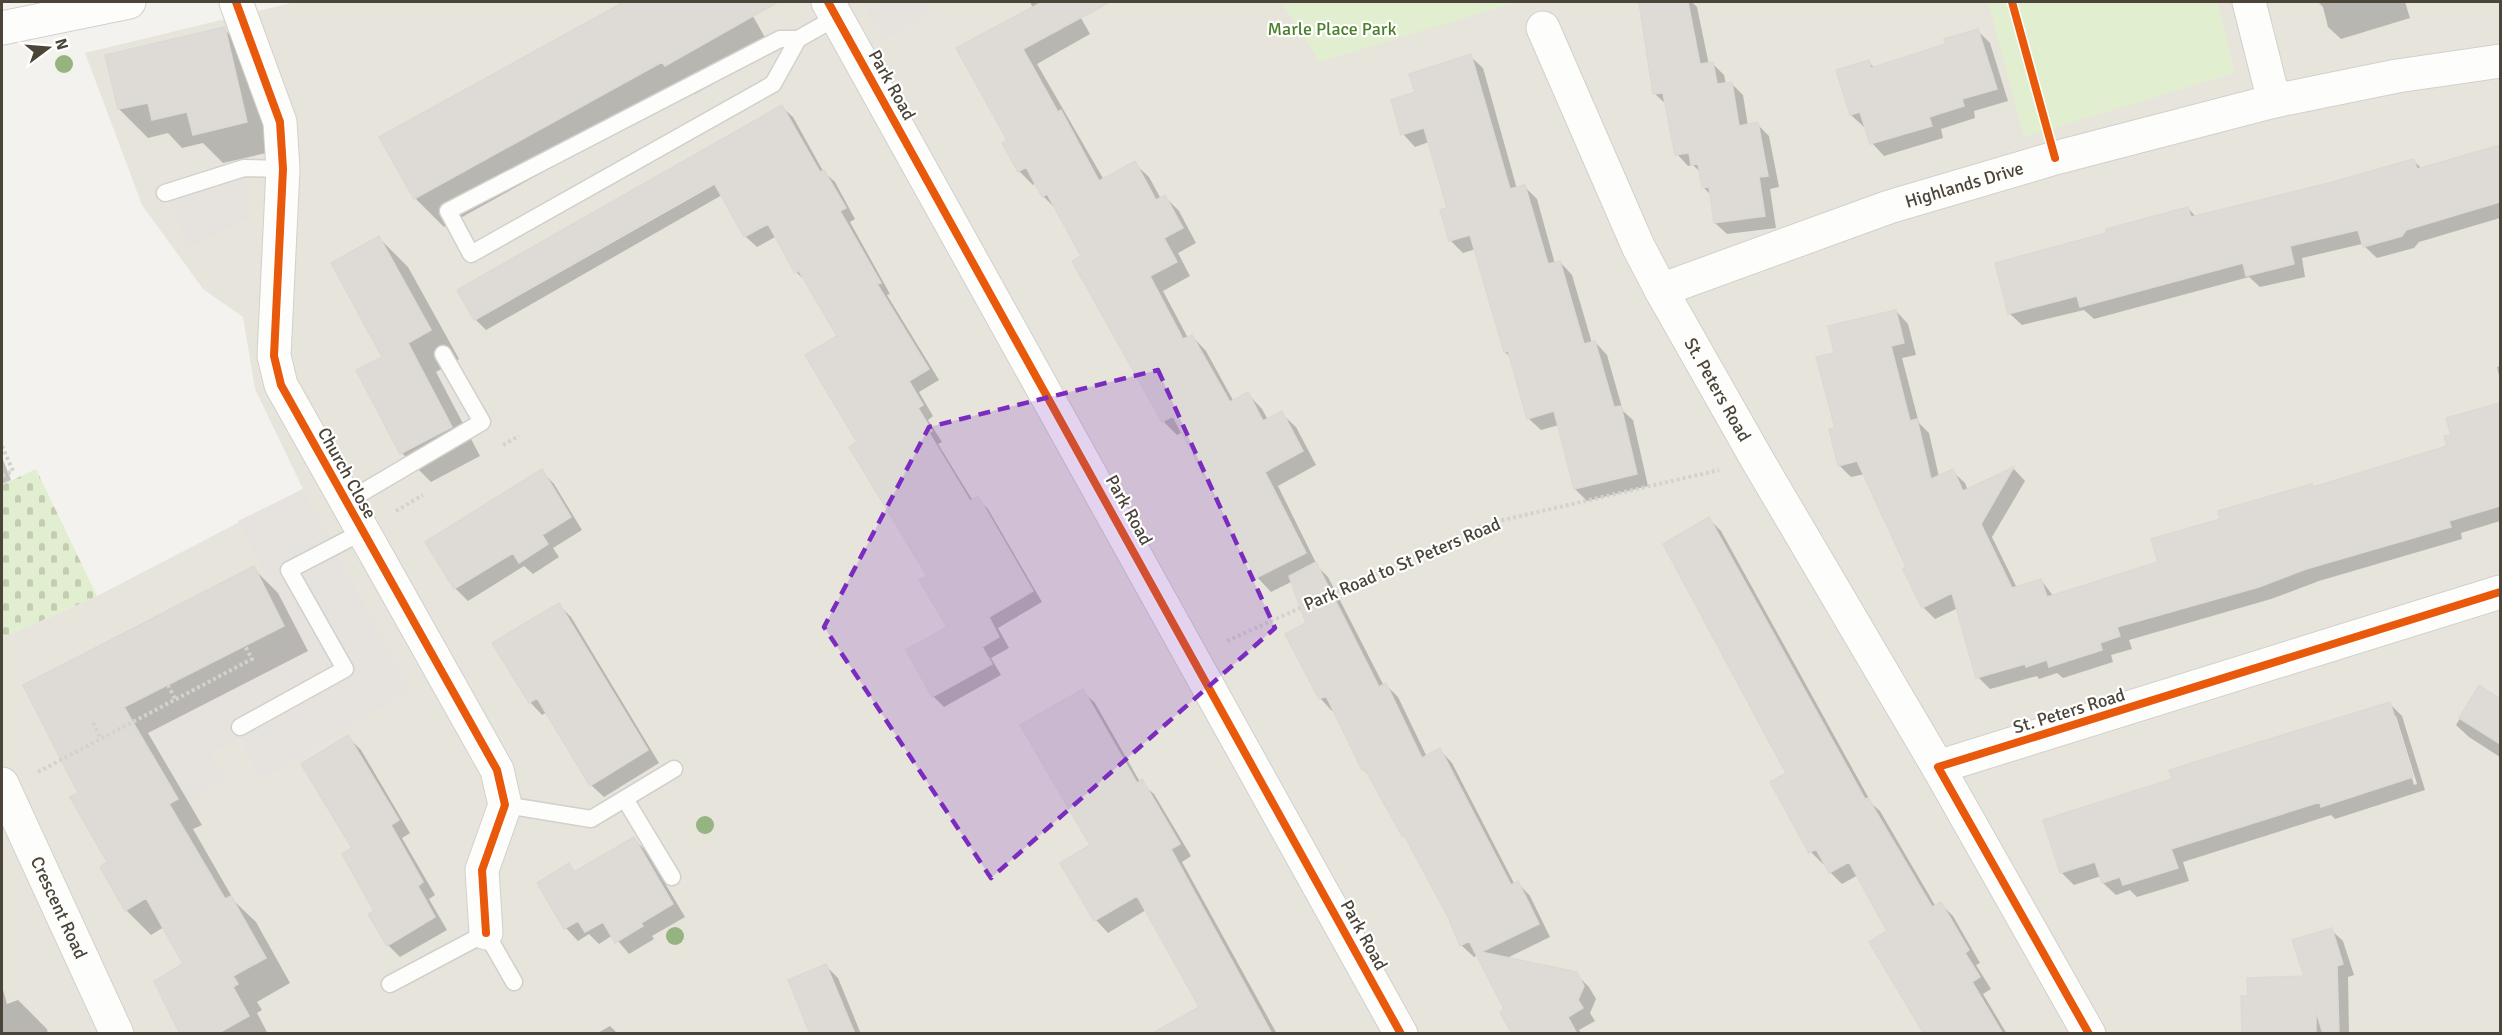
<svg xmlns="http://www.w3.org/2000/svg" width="2502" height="1035" viewBox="0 0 2502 1035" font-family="Signika,sans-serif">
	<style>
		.residential { fill: #e7e4dc }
		.cemetery { fill: url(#cemetery-stones) }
		.park { fill: #e1eecf }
		.parking { fill: #e6e3df }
		.shadow { fill: #0003; fill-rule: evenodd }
		.building { fill: #dedbd6; stroke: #dcd9d4; stroke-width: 1.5 }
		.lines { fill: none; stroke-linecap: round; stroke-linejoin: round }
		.service-casing { stroke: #d2d0cb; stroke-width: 19 }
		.minor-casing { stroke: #d2d0cb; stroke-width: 35 }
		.tertiary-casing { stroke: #d2d0cb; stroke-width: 35 }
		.path { stroke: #d3d2cc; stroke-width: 4; stroke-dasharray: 3 3; stroke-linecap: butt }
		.service { stroke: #fdfdfc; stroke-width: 16 }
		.minor { stroke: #fdfdfc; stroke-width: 33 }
		.tertiary { stroke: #fdfdfc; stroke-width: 33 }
		.cycleway-casing { stroke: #fff; stroke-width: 11 }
		.cycleway { stroke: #e8590c; stroke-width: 8 }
		.tree { fill: #96b382 }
		.marked { fill: #7b2cbf; fill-opacity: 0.2; stroke: #7b2cbf; stroke-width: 4.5; stroke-dasharray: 12 8; stroke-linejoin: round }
		.labels { text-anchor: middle; stroke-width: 4.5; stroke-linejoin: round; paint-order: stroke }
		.park-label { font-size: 18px; fill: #4a7f2a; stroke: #fff }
		.street-label { font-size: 18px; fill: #4b4439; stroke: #fff }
	</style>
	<defs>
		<pattern id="cemetery-stones" width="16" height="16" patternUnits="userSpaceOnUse" patternTransform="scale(1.5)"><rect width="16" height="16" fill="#e1eecf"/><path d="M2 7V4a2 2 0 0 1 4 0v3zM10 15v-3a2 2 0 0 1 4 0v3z" fill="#c3cdb2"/></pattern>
	</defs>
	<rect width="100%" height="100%" fill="#f4f2ee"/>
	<path class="residential" d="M295,2H2500V1033H2V638L97,596L303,489L255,389L243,317L203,289L142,205L85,53Z"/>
	<path class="cemetery" d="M36,469L97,596L2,638V485Z"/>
	<path class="park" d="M1281,2H1517L1320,62Z
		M1988,2H2217L2235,73L2024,137Z"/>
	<path class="parking" d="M862,2H927L933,12L884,40Z
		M244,168L250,218L189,248L165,193Z
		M303,489L410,690L261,781L240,738L211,753L225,779L187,802L147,723L216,688L296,636L238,521Z"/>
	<path class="shadow" d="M627,2L633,8L644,2H745L772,50L695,94L691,90L444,227L415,198L381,137Z
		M1030,2H1072L1090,34L1037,64L1104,180L1134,163L1149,177L1161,199L1165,197L1179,211L1196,243L1178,253L1190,276L1163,291L1188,338L1192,336L1206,351L1234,402L1248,394L1262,409L1268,420L1281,413L1296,427L1316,465L1278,486L1318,567L1328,577L1384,686L1386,685L1398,697L1427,757L1440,750L1452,763L1515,885L1518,883L1530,896L1550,937L1505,959L1576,974L1589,987L1596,999L1590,1013L1595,1021L1579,1030L1582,1034H1514L1506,1010L1478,955L1474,957L1461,945L1449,916L1411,843L1403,835L1371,777L1363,769L1334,710L1332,711L1320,698L1308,624L1293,581L1271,592L1257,577L1183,432L1177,435L1163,421L1083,256L1058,211L1043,196L1036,183L1033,185L1019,171L1009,140L958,49L1033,8Z
		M1654,2H1692L1697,7L1709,65L1713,64L1724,75L1726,84L1731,83L1743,95L1748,126L1757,124L1769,136L1779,187L1770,189L1776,228L1727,234L1715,223L1712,196L1703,187L1701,173L1693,165L1688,166L1677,154L1667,105L1655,94L1641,4Z
		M2318,2H2405L2410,18L2341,39L2328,27L2323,7Z
		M224,29L253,58L275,151L223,163L203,143L182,148L168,133L148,138L119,109Z
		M1978,31L1990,43L2008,101L1974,111L1975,118L1941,129L1943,138L1884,156L1872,143L1866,127H1864L1851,115L1868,62L1875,68L1947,45Z
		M1470,56L1483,68L1517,189L1524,186L1537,199L1555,264L1560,262L1572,275L1592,343L1595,342L1607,355L1623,411L1633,420L1648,486L1587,501L1575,489L1559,425L1541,430L1528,418L1511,358L1505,352L1476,249L1463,253L1450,240L1448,209L1429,142L1415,147L1403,134L1417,93Z
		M782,107L793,117L823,171L835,182L855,219L850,222L890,294L887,295L939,380L919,392L933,416L928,420L942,442L938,444L973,501L977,498L988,509L1042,602L998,628L1009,648L991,658L1001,675L944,707L933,696L908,651L949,628L921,581L929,576L851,447L859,442L807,356L839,337L808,283L796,272L777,236L757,247L746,237L722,195L486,330L476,320L721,181L720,178L476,317V320L459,291Z
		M2500,146V218L2419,242L2414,248L2377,258L2362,244L2302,258L2305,277L2260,287L2249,277L2094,319L2084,310L2022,325L2009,313L2108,234L2188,208L2196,217L2330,184L2413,160L2422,169Z
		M379,238L408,267L459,359L436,372L480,456L431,482L402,453L384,357Z
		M1896,311L1908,324L1916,355L1902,358L1919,423L1929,433L1939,477L1952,471L1965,483L1968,491L2014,469L2025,481L1992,537L2017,588L2041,580L2054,597L2159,563L2222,520L2311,485L2314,488L2449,447L2453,436L2448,419L2500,404V521L2461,533L2462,539L2319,581L2271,599L2129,640L2132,649L2111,655L2113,662L2063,678L2057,673L2039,679L2037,676L1990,689L1978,677L1958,608L1935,619L1923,607L1908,568L1865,474L1851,477L1839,465L1836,354Z
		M2500,366V380L2497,367Z
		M2,457L11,480L2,484Z
		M542,471L554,484L582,530L553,548L559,557L533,574L524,566L468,601L455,588Z
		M1709,519L1721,531L1872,804L1880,811L1936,907L1941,904L1953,916L1980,963L1976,965L1991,989L1983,994L2007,1034H1926L1889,932L1858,875L1842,884L1830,872L1825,863L1823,864L1811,852L1772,783L1788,774Z
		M253,568L278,593L308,651L148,733L202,825L193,829L235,902L256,922L290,983L257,1002L262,1010L257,1013L268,1034H181L185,964L164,927L151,935L126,910L80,793L25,686Z
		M559,605L571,617L659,763L604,797L591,785L547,712L542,715L530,702Z
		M2479,687L2500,700V757L2469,737L2456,725Z
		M1082,691L1095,703L1140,782L1154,794L1191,856L1182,862L1277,1034H1176L1201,1008L1146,910L1108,933L1096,920L1062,863L1092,846Z
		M2390,704L2402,716L2425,790L2335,819L2331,815L2183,862L2189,881L2137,897L2130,890L2116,895L2103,883L2101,876L2074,885L2061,872L2174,780ZM2393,716H2396L2417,784L2414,785Z
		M348,737L361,750L410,833L402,838L435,895L429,899L447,930L400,957L388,945L354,849Z
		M634,839L646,851L685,917L652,936L654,939L629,954L613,935L599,944L589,934L578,941L566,928L539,883L569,865L576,873Z
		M2331,930L2343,941L2354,975L2348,977L2349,1034H2243L2249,997L2306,977Z
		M826,966L838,978L861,1034H811Z
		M2,986L7,1004L18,1000L47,1029L48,1034H2Z
		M610,1026L618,1034H596Z"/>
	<path class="building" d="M624,2H778L665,66L662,62L414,199L379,137Z
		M1042,2H1110L1023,49L1058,112L1061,110L1099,181L1135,161L1156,200L1165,195L1183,228L1164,238L1177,262L1150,276L1183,339L1192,335L1230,402L1248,392L1263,421L1282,411L1303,451L1265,472L1306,553L1256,578L1173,416L1162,422L1072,261L1081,256L1047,194L1042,197L1026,167L1018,172L1002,143L1007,140L956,48Z
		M1639,2H1688L1700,64L1713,62L1717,84L1732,82L1739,126L1758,122L1768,176L1759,177L1765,216L1714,223L1709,187L1702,188L1698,164L1691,165L1689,153L1675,155L1663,93L1653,94Z
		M225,27L247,122L193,135L187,112L152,120L148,103L118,109L105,55Z
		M1978,29L1997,89L1962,99L1964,106L1929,117L1932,126L1870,144L1860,112L1850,115L1836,70L1869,60L1871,68L1945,44L1944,39Z
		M1471,54L1510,189L1525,185L1548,264L1560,261L1584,344L1595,341L1614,407L1621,406L1637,474L1574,489L1554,411L1527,419L1508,351L1504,352L1470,235L1449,241L1440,210L1447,208L1424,128L1401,135L1391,100L1415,92L1409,74Z
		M782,105L820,172L824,170L846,208L840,211L881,283L877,284L929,369L909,381L923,405L918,408L932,431L929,433L970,501L978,496L1033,591L989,617L999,637L982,647L992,664L932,697L906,650L947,627L919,580L927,576L849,447L857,442L805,355L837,336L799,271L795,273L768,224L744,237L714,183L474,320L457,290Z
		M2500,145V202L2406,230L2402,236L2363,247L2358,230L2290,246L2294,264L2246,276L2243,263L2080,307L2077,296L2008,314L1995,263L2106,233V229L2188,207L2191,217L2329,183L2414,159L2417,169Z
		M379,236L431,330L408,343L452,427L400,454L356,370L382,357L331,263Z
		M1896,310L1904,343L1891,346L1910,421L1917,419L1931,479L1953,469L1963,491L2014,467L1981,524L2012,588L2041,579L2047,597L2158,562L2151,539L2220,519L2218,511L2312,484L2313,487L2447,446L2444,436L2451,435L2446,418L2500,403V506L2449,521L2451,527L2306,569L2259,587L2117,627L2120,636L2100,643L2102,650L2049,667L2047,660L2026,667L2025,664L1976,678L1952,593L1922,608L1903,569L1906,567L1857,461L1838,466L1829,429L1835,428L1816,357L1834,353L1828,326Z
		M542,469L571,517L542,535L548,544L519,563L513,553L454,589L425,542Z
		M1709,517L1865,799L1868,798L1932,907L1941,902L1969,950L1965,953L1980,977L1972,982L2003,1034H1924L1869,942L1887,931L1849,862L1829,873L1816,849L1809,853L1770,782L1786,773L1663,544Z
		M1316,562L1379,687L1386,683L1422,758L1440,748L1511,885L1518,881L1539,924L1481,952L1577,972L1584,986L1578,1000L1583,1008L1568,1017L1577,1034H1512L1500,1012L1504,1009L1469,941L1460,946L1448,917L1404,835L1402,836L1365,769L1362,770L1326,696L1319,699L1285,634L1306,623L1289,576Z
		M254,566L284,626L124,707L178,799L169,804L225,899L231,896L266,958L233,976L238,984L233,987L249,1016L217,1034H180L154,981L183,964L146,898L125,911L100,867L107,862L70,797L78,793L23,685Z
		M559,603L648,750L590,786L537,698L529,703L492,643Z
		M2479,685L2500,699V744L2459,718Z
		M1083,689L1137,783L1142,779L1180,844L1171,849L1272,1034H1151L1199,1007L1137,896L1094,921L1060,863L1090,845L1020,725Z
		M2390,702L2413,777L2321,807L2320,802L2171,849L2178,868L2123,885L2120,877L2102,883L2095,862L2060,873L2043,820L2172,779L2169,770Z
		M348,735L399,820L391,825L423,882L418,886L435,917L387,946L368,914L374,911L342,854L352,848L301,764Z
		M634,837L673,904L641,923L643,926L615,943L603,922L585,932L578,921L564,929L537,883L569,863L574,872Z
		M2332,928L2343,964L2337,966L2339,1034H2323L2316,1011V1034H2242L2241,996H2248L2247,978L2304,976L2292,940Z
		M826,964L855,1034H810L788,980Z"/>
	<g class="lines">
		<g class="service-casing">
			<path id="service" d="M798,39H780L448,211L471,254L773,84L798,39L837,17
				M165,193L244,168L283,169
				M346,502L482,422L443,354
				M240,727L345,669L289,570L362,532
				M625,799L672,877
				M505,805L591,819L674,769
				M390,984L486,933L514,982"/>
		</g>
		<g class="minor-casing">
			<g id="minor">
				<path d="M236,2L280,122L283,169L274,356L281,385L497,770L505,805L482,870L486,933"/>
				<path d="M828,2L1401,1034"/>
				<path d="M2249,2L2274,101"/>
				<path d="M2,28L129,2"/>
				<path id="s1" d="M1543,28L1638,246L1661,290L1758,461L1938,767"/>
				<path id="s2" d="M1661,290L1889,207L2055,158L2274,101L2397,76L2500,61"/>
				<path d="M2089,1034L1938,767L2500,592"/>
			</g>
		</g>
		<g class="tertiary-casing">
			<g id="tertiary">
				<path id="s3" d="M2,784L117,1034"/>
			</g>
		</g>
		<path class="path" d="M503,445L519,436
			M2,446L13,471L2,476
			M396,511L423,495
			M1227,641L1486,524L1719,470
			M168,685L175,699
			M93,723L101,739
			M38,772L252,659L245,646"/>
		<use href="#service" class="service"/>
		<use href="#minor" class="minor"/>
		<use href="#tertiary" class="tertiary"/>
		<g class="cycleway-casing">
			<path id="cycleway" d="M236,2L280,122L283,169L274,356L281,385L497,770L505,805L482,870L486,933
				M828,2L1401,1034
				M2012,2L2055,158
				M2089,1034L1938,767L2500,592"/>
		</g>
		<use href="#cycleway" class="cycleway"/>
	</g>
	<g class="tree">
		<circle cx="64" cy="64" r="9"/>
		<circle cx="705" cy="825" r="9"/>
		<circle cx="675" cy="936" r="9"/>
	</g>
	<path class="marked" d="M1158,370L1275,628L991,878L824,627L929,427Z"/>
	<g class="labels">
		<g class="park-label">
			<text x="1332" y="35">Marle Place Park</text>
		</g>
		<g class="street-label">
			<text transform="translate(892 85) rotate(61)" y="6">Park Road</text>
			<text dy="6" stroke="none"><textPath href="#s2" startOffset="321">Highlands Drive</textPath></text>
			<text dy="6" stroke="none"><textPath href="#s1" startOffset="402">St. Peters Road</textPath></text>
			<text transform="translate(347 473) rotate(61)" y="6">Church Close</text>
			<text transform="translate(1129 510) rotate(61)" y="6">Park Road</text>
			<text transform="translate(1402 564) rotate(-23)" y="6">Park Road to St Peters Road</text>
			<text transform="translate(2069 711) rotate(-17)" y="6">St. Peters Road</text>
			<text dy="6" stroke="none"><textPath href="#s3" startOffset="136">Crescent Road</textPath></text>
			<text transform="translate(1364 935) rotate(61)" y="6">Park Road</text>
		</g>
	</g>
	<rect width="2502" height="1035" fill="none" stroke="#4b4439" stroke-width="6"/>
	<g transform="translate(48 48) rotate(74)" stroke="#ffffff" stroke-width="4.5" paint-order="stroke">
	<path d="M0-4.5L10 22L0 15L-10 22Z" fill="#4b4439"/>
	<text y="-9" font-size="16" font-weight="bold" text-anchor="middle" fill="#4b4439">N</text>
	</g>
</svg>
